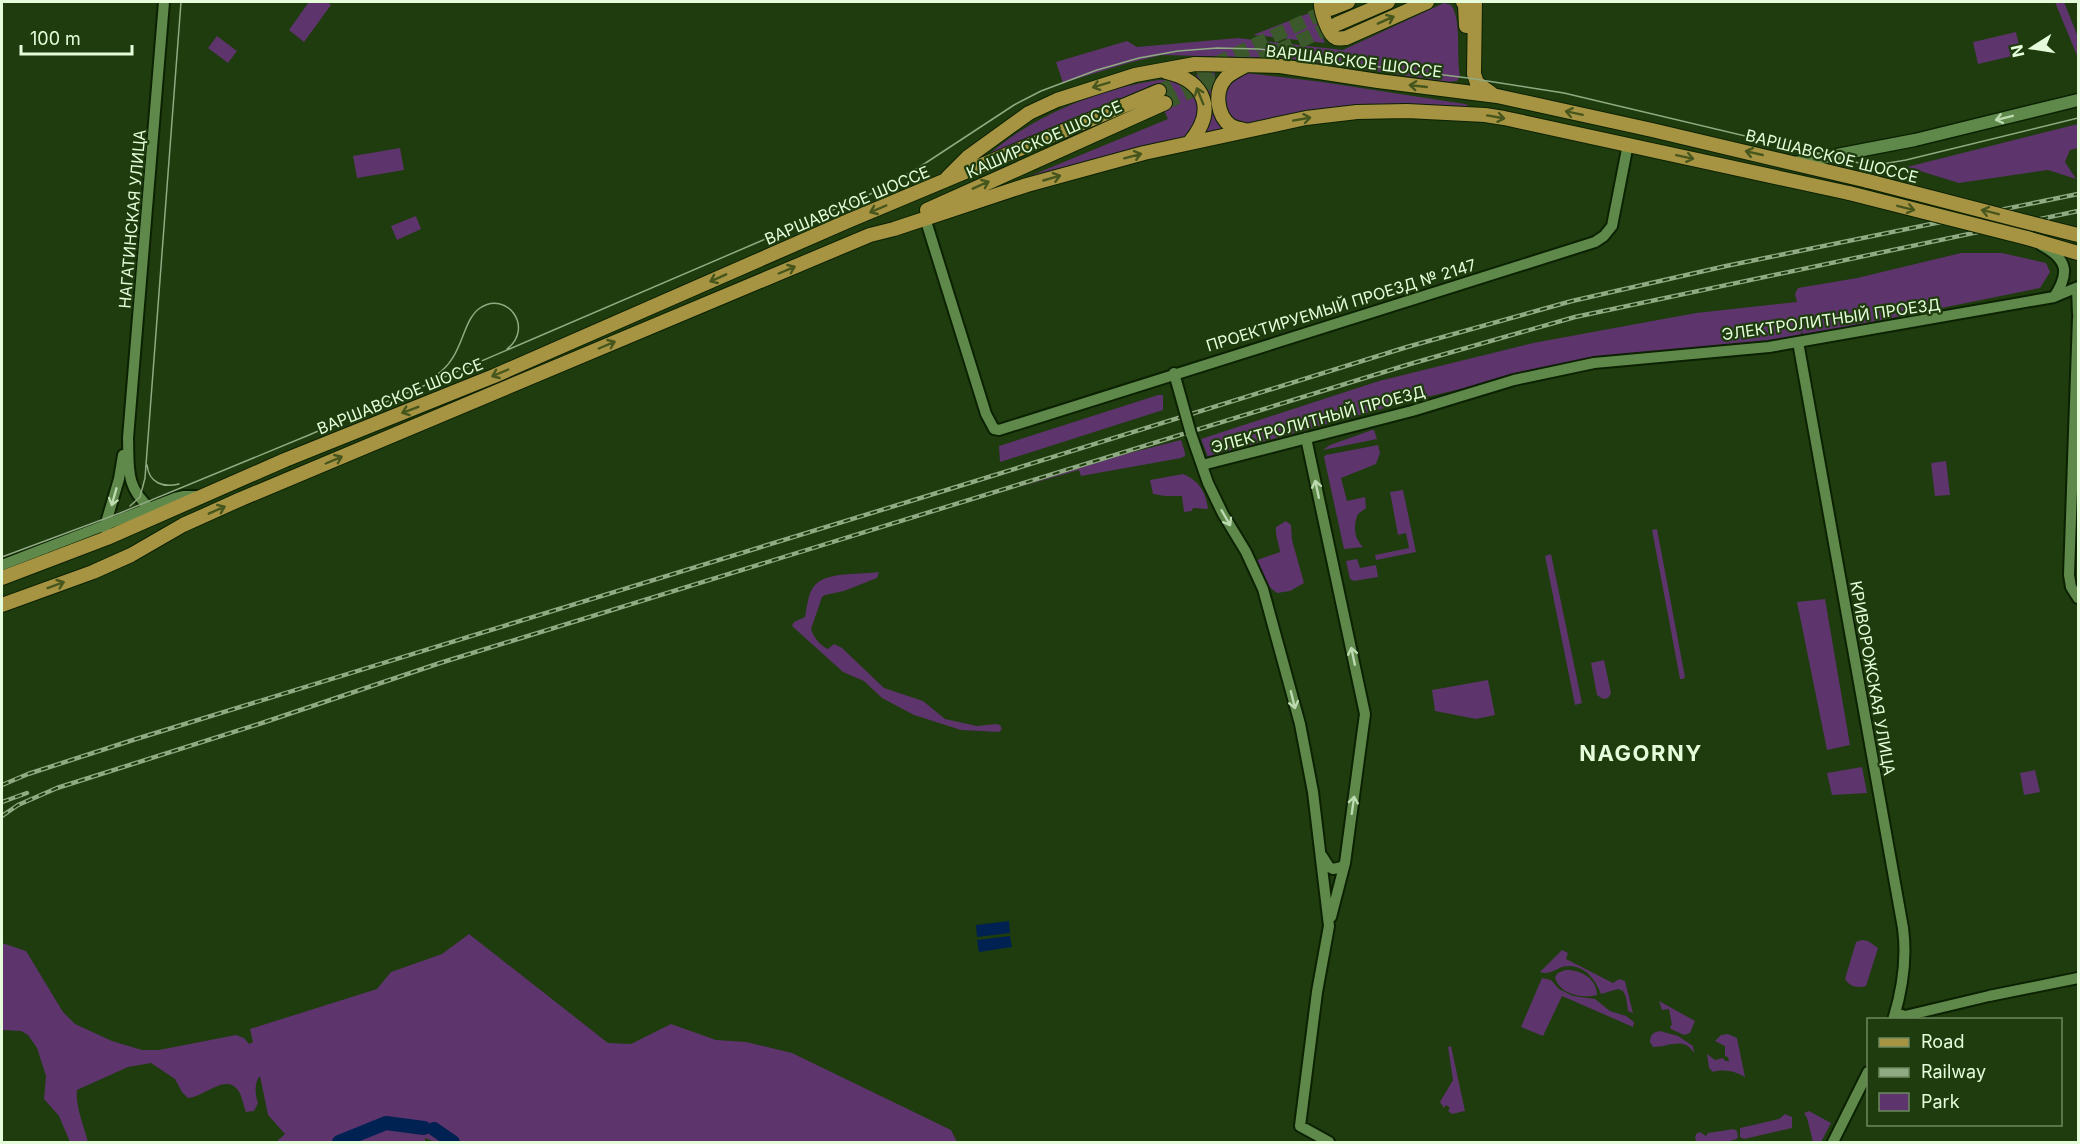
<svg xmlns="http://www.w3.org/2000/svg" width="2080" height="1144" viewBox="0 0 2080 1144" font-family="Inter,sans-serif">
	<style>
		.green { fill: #5d346c }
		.water { fill: #002252 }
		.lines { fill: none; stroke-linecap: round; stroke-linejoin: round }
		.river { stroke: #002252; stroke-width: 14 }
		.primary-tunnel { stroke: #3c592c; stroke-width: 14; stroke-dasharray: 14 7; stroke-linecap: butt }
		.tertiary-casing { stroke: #0c2102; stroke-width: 14 }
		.secondary-casing { stroke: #0c2102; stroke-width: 15 }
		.primary-casing { stroke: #0c2102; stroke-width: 16 }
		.tertiary { stroke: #5e894a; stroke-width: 10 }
		.secondary { stroke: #5e894a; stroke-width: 12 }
		.primary { stroke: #a69442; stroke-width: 14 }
		.tram { stroke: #90aa83; stroke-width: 1.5 }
		.rail-casing { stroke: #90aa83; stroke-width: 4.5 }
		.rail { stroke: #1e3c0d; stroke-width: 2; stroke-dasharray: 7; stroke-linecap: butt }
		.tertiary-bridge-casing { stroke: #0c2102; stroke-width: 14; stroke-linecap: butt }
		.primary-bridge-casing { stroke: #0c2102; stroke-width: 16; stroke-linecap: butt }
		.tertiary-bridge { stroke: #5e894a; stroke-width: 10 }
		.primary-bridge { stroke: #a69442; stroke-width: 14 }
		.oneway { stroke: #47561d }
		.oneway2 { stroke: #bcdab0 }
		.labels { text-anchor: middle; stroke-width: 4.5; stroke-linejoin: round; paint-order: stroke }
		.street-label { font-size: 16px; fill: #e5fddb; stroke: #1e3c0d }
		.district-label { font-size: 22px; font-weight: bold; letter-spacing: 1.5px; fill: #e5fddb; stroke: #1e3c0d }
	</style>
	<rect width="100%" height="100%" fill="#1e3c0d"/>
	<path class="green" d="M309,2H327L331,5L304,42L289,30Z
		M2055,2H2064L2078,37V58Z
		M1444,3L1451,5C1462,20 1456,56 1460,76L1457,81L1449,82L1284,58L1162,55L1128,63L1063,83L1056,62L1127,41L1137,47L1238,38L1343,50Z
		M1312,12L1325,43L1253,35Z
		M2016,32L2021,54L1978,64L1973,42Z
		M217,36L237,51L228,63L208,48Z
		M1215,72L1213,97L1218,119L1224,130L1206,134C1210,113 1209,93 1196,75Z
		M1246,73L1322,82L1465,104L1468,105L1467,109L1247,126L1232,119L1228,112L1225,95L1233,80Z
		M1168,79C1205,85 1208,121 1179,141L1001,188L1168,119L1152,85L983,160C1027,117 1107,85 1168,79Z
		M2078,124V148L2070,150L2065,162L2076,179L2048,170L1959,183L1907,167Z
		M400,148L404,170L357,178L353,156Z
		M416,216L421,229L397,240L391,226Z
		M1961,253H2002L2046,263L2050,272L2040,288L1803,336L1802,331L1799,339L1593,359L1417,399L1208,457L1201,439L1379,381L1533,343L1696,313L1797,302L1795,294L1798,288L1857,278Z
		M1158,395H1163V410L1000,462L999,446Z
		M1372,430H1374L1377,439L1323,450L1330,445Z
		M1181,440L1185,453V456L1181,458L1081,476L1079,470L1016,488L1118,456Z
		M1378,445L1380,453L1376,464L1341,478L1347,501L1365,497L1366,508L1358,514C1353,526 1354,538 1363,547L1344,549L1324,457L1326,455Z
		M1946,461L1950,495L1935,496L1931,463Z
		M1183,474C1200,481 1206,493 1208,509L1193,508L1192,511L1184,512L1182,496H1165L1153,494L1150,480Z
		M1403,490L1416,552L1376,560L1375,555L1409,548L1406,533L1398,535L1390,492Z
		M1286,521L1291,525L1292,540L1304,583L1290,591L1277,593L1268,586L1257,560L1280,552C1279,543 1275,536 1276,527Z
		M1657,529L1685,677L1683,679H1680L1652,530Z
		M1551,554L1582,703L1575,705L1545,556Z
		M1357,559L1360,568L1376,565L1378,577L1354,581L1350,579L1346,561Z
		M879,572L877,578L844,591L825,595L822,597L811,629C813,636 820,646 828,649L834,644L842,648L884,688L923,701L945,719L977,726L996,724L1000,725L1002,729L999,732L961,730L914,715L882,698L864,681L843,672L792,626L794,622L805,617C807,607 808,592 815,585C828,571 861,575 879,572Z
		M1825,599L1850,745L1827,750L1797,602Z
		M1604,660L1611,693L1608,698L1603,699L1597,695L1591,663Z
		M1488,680L1495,715L1476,719L1435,711L1432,690Z
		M1862,767L1867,793L1832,795L1827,773Z
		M2035,770L2040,792L2024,795L2020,773Z
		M469,934L608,1043L631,1044L671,1024L716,1040L746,1042L792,1053L951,1130L957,1142H442V1140L435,1142L425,1138V1142H276L285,1134L268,1115L260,1076C254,1082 255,1095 258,1103L254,1111L246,1112C243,1105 242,1094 237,1089C225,1074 202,1098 188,1098L182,1092L175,1079L151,1063L128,1067L77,1090C75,1105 84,1127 88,1142H70L59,1116L44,1099L46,1076L37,1048L28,1035L21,1031L2,1030V943L26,951L63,1012L75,1024L112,1041L142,1050H159L236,1035L244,1038L249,1044L253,1042L250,1029L377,989L391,972L442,954Z
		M1862,940L1868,941L1878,948L1866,986C1857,988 1850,987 1845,979L1856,942Z
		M1562,950L1568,953L1566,959L1613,983L1619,979L1625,981L1633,1013L1628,1011L1626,997L1623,991L1618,989L1601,994C1595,978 1582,962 1562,967C1554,970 1549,975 1540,972Z
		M1565,970C1581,969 1597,979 1597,995C1582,999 1559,994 1555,977L1558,973Z
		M1542,978L1551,980L1559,989L1573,996L1595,999L1610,1011L1626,1016L1634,1022L1633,1027L1562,996L1543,1036L1521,1027Z
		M1659,1001L1695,1021L1690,1033L1684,1035L1671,1029L1670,1026L1672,1025L1669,1009L1662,1010Z
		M1660,1031L1678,1036L1693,1046L1694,1053C1684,1036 1669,1047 1653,1047L1650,1042C1650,1035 1653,1032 1660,1031Z
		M1728,1034L1737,1038L1745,1077C1735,1071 1725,1069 1713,1072L1709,1068L1707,1054L1715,1060L1723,1058L1725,1061H1729L1728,1057L1725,1056V1046L1715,1041L1721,1035Z
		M1451,1046L1465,1111L1452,1114L1448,1111L1450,1108L1446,1105L1444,1108L1440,1102L1453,1080L1448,1047Z
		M1809,1111L1831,1123L1821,1142H1813L1807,1118L1804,1113Z
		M1785,1114L1792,1117V1128L1744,1139L1740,1137V1128L1779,1119Z
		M1734,1129L1737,1131L1738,1138C1727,1144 1710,1142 1697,1142L1695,1138L1696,1134L1700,1132L1706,1136L1708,1133Z"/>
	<path class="water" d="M1009,921L1010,933L977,937L976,925Z
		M1010,936L1012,947L979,952L977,940Z"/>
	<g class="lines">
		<path class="river" d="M434,1129L453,1142
			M339,1142L386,1123L424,1128"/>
		<path class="primary-tunnel" d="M1159,91L1330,9
			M1165,103L1337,24"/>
		<g class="tertiary-casing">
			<path id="tertiary" d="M925,218L986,414L994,429L999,430L1595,242L1604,236L1612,226L1628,144
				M2041,245C2068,259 2070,273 2054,297
				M2077,288L2078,314
				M2078,318L2069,575L2071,587L2078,598
				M1798,342L1903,928C1907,958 1902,991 1893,1020
				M1174,373L1181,398
				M1191,434L1208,483L1223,514L1246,552L1263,589L1300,724L1313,792L1329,926L1317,992L1300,1126L1329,1142
				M1306,438L1365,714L1345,863L1331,917
				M1202,465L1412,411L1514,380L1594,363L1769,347L2054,297L2078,287
				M151,509C125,487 129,468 128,438L164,2
				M106,530L105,526L119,479L123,455
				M2,565L175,498L184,496H198
				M1322,856L1329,867L1333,869L1342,867L1345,863
				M1895,1013L1905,1016L1989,996L2078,978
				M1833,1142L1868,1072"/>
		</g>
		<g class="secondary-casing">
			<path id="secondary" d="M1795,163L1915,140L2078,100"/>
		</g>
		<g class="primary-casing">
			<path id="primary" d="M1321,2C1320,9 1328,35 1336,38C1339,39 1343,38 1346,38L1427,2
				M1463,2L1465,5L1466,26
				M1475,2L1474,74L1477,83L1492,94
				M1330,9L1348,2
				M1337,24L1388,2
				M1166,72C1206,81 1217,111 1189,143
				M1245,130C1240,129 1235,128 1231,126C1217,116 1214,92 1225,79C1230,73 1238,70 1245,66
				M947,178L968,157L1029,113L1057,100L1135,75L1195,64L1280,66L1378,81L1497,96L1652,130L1868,181
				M927,210L1165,103
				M2046,227L2078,235
				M2027,238L2078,253
				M2,578L107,538L285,460L494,376L848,221L1159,91
				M2,605L93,572L131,555L183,525L241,499L870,235L894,229L1027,185L1144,153L1306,118L1357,112L1407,111L1485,115L1504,118L1849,193"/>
		</g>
		<use href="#tertiary" class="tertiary"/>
		<use href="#secondary" class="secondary"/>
		<use href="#primary" class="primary"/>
		<path class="tram" d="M435,376C464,358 461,321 480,308C506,290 535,327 507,349
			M147,465C149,483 163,488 179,484
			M130,506L140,497L145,478L181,2
			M2,557L120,513L309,435L875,192L918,168L1014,105L1041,91L1097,70L1139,58L1178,51L1217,48L1259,49L1285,52L1339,62L1468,78L1564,93L1859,163L1882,164L1906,160L2078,118"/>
		<g class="rail-casing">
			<path id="rail" d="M2,785L28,774L136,739L953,488L1407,347L1572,301L1726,266L2078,194
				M2,802L27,793
				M2,816L18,805L57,788L262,723L440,663L1410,364L1575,317L2078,211"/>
		</g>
		<use href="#rail" class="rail"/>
		<g class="tertiary-bridge-casing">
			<path id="tertiary-bridge" d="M1181,398L1191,434"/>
		</g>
		<g class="primary-bridge-casing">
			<path id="primary-bridge" d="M1868,181L2046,227
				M1849,193L2027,238"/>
		</g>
		<use href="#tertiary-bridge" class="tertiary-bridge"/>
		<use href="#primary-bridge" class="primary-bridge"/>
	</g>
	<defs><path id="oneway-shaft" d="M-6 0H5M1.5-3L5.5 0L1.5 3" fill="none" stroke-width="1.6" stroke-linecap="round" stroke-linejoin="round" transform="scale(1.5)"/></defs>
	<g class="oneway">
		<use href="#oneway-shaft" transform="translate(1386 20) rotate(-24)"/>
		<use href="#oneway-shaft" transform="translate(1101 85) rotate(163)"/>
		<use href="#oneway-shaft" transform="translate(1418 86) rotate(-174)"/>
		<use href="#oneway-shaft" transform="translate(1200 96) rotate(-112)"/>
		<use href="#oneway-shaft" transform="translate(1574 113) rotate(-168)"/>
		<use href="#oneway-shaft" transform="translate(1496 117) rotate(10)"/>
		<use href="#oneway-shaft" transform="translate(1302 119) rotate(-10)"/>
		<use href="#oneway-shaft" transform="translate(1754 153) rotate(-167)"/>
		<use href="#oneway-shaft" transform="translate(1133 156) rotate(-15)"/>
		<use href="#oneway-shaft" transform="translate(1685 157) rotate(12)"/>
		<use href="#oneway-shaft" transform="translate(1052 178) rotate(-16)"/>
		<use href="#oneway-shaft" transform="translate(981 185) rotate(-24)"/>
		<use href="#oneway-shaft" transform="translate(1906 208) rotate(14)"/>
		<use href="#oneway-shaft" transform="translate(878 209) rotate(157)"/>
		<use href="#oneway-shaft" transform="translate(1990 212) rotate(-166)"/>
		<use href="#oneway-shaft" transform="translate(787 270) rotate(-23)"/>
		<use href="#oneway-shaft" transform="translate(718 278) rotate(156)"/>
		<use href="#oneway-shaft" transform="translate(607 345) rotate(-23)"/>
		<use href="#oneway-shaft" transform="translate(500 373) rotate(157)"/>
		<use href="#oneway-shaft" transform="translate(410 410) rotate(159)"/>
		<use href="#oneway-shaft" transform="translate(334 460) rotate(-23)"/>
		<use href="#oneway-shaft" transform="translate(217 510) rotate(-24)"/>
		<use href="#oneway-shaft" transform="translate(56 585) rotate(-20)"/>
	</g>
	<g class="oneway2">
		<use href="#oneway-shaft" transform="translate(2004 118) rotate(166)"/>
		<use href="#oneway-shaft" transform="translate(1317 489) rotate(-102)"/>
		<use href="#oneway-shaft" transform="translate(114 497) rotate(106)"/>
		<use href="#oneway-shaft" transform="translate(1226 518) rotate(60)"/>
		<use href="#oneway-shaft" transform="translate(1353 656) rotate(-102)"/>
		<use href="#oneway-shaft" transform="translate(1293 700) rotate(76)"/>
		<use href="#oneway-shaft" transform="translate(1353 805) rotate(-82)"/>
	</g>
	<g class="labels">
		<g class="street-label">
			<text transform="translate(1354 61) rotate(7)" y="6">ВАРШАВСКОЕ ШОССЕ</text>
			<text transform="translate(1044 139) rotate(-24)" y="6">КАШИРСКОЕ ШОССЕ</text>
			<text transform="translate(1832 156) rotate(14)" y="6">ВАРШАВСКОЕ ШОССЕ</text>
			<text transform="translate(847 205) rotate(-23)" y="6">ВАРШАВСКОЕ ШОССЕ</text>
			<text transform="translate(132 219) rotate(-85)" y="6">НАГАТИНСКАЯ УЛИЦА</text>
			<text transform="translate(1341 305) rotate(-17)" y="6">ПРОЕКТИРУЕМЫЙ ПРОЕЗД № 2147</text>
			<text transform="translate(1831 319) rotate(-8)" y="6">ЭЛЕКТРОЛИТНЫЙ ПРОЕЗД</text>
			<text transform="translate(400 396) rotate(-22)" y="6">ВАРШАВСКОЕ ШОССЕ</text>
			<text transform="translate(1318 419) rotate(-15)" y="6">ЭЛЕКТРОЛИТНЫЙ ПРОЕЗД</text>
			<text transform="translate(1873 678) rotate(80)" y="6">КРИВОРОЖСКАЯ УЛИЦА</text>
		</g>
		<g class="district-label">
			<text x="1641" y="761">NAGORNY</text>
		</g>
	</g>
	<rect width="2080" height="1144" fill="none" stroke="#e5fddb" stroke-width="6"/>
	<rect x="1867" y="1018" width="195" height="108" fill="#1e3c0d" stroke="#6e895f" stroke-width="1.5"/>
	<rect x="1879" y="1038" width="30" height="9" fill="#a69442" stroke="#6e895f" stroke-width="1.5"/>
	<text x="1921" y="1048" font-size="18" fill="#e5fddb">Road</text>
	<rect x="1879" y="1068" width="30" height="9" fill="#90aa83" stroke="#6e895f" stroke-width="1.5"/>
	<text x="1921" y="1078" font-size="18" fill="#e5fddb">Railway</text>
	<rect x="1879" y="1093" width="30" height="18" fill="#5d346c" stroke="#6e895f" stroke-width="1.5"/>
	<text x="1921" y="1108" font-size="18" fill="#e5fddb">Park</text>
	<g transform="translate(2032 48) rotate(258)" stroke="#1e3c0d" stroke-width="4.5" paint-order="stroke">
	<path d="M0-4.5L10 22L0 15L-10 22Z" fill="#e5fddb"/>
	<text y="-9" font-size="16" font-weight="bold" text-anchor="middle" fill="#e5fddb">N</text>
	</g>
	<path d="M21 45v9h111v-9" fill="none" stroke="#e5fddb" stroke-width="3"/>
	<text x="30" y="45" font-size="18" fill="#e5fddb" stroke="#1e3c0d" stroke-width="4.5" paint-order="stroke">100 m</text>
</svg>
